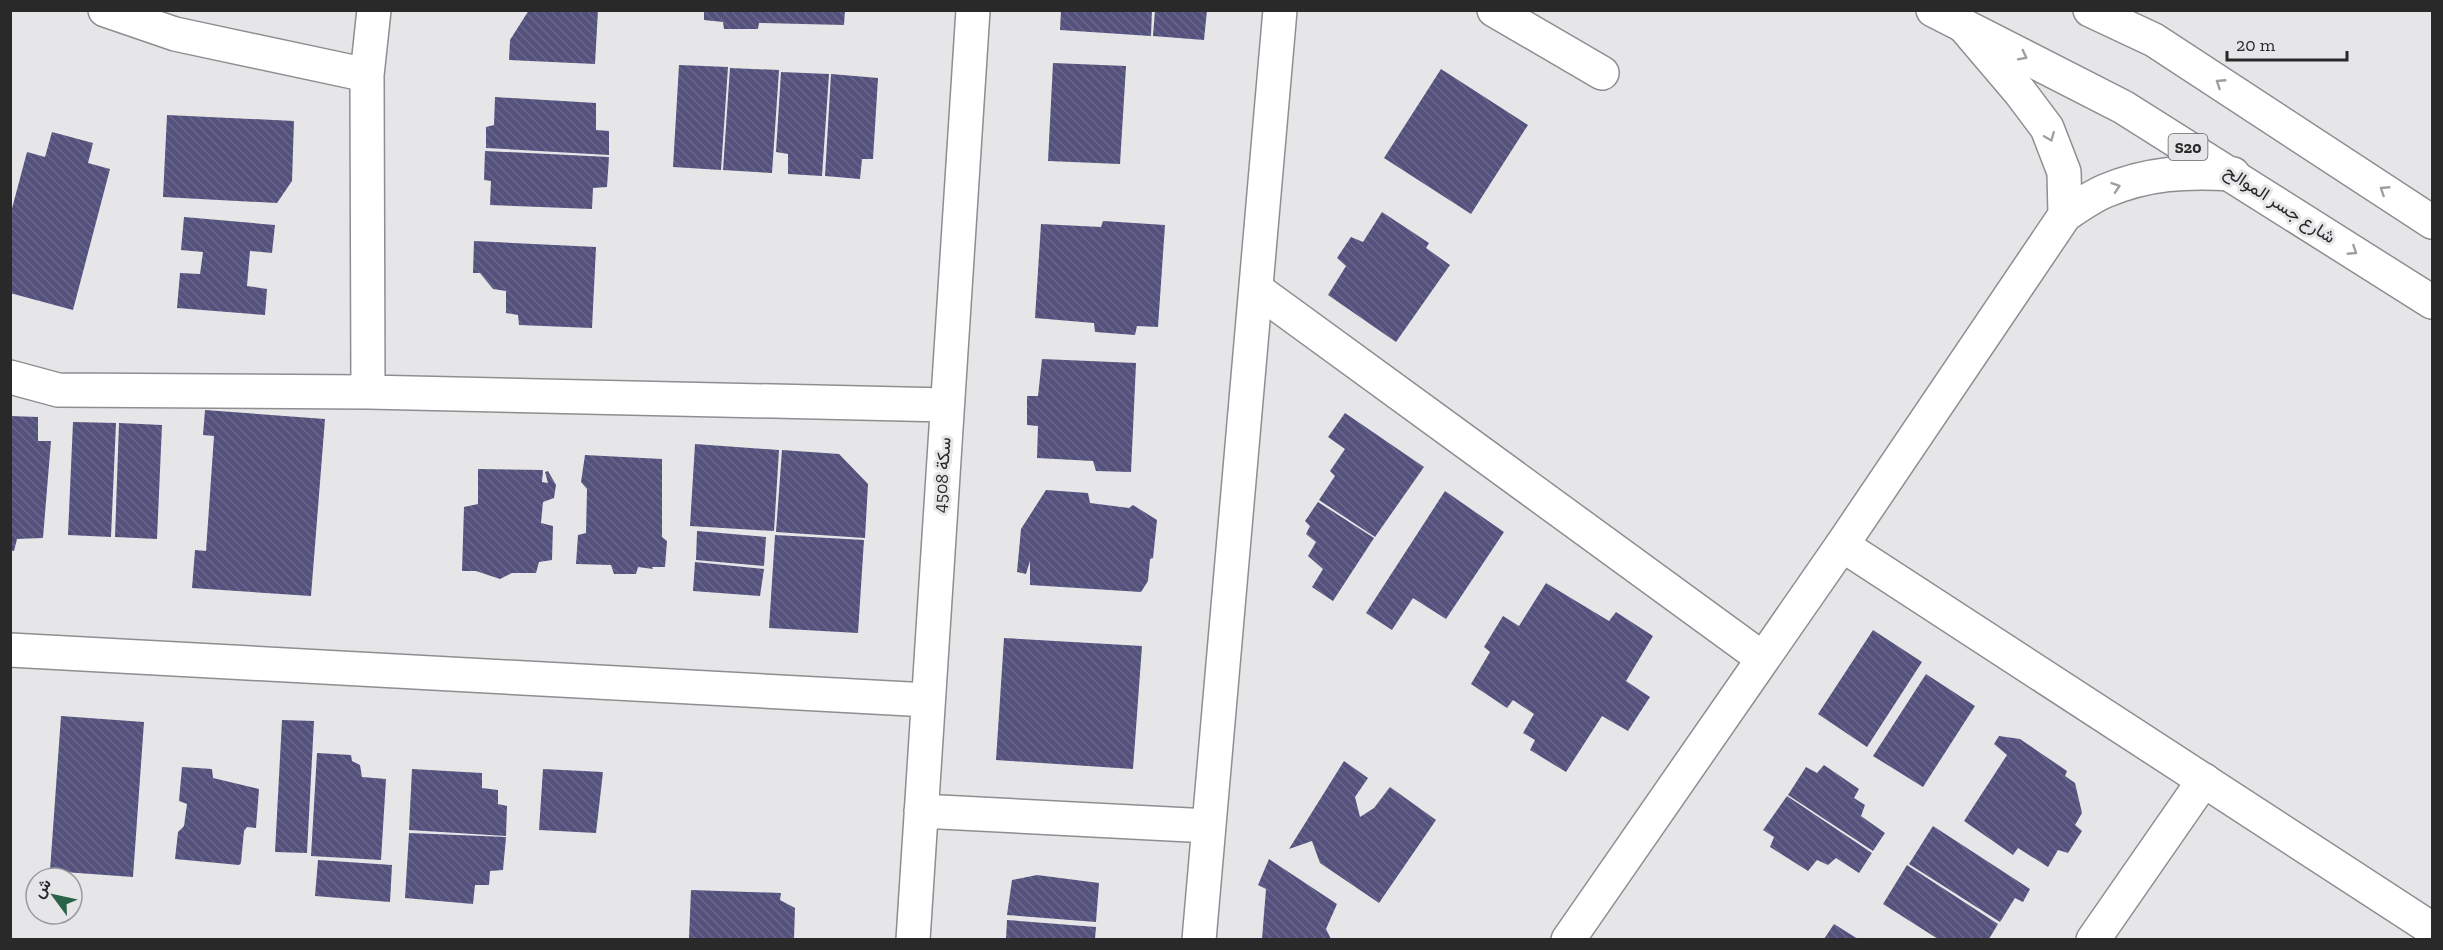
<svg xmlns="http://www.w3.org/2000/svg" width="2443" height="950" viewBox="0 0 2443 950" font-family="'Zilla Slab',Vazirmatn,serif">
	<style>
		.building { fill: url(#building-back-hatch) }
		.lines { fill: none; stroke-linecap: round; stroke-linejoin: round }
		.street-casing { stroke: #8e8e91; stroke-width: 36 }
		.secondary-casing { stroke: #8e8e91; stroke-width: 36 }
		.primary-casing { stroke: #8e8e91; stroke-width: 36 }
		.street { stroke: #fff; stroke-width: 33 }
		.secondary { stroke: #fff; stroke-width: 33 }
		.primary { stroke: #fff; stroke-width: 33 }
		.oneway { stroke: #9f9f9f }
		.labels { text-anchor: middle; stroke-width: 6; stroke-linejoin: round; paint-order: stroke }
		.shield { fill: #e6e6e9; stroke: #626263; stroke-width: 1.5 }
		.shield-label { font-size: 16px; font-weight: bold; fill: #29292a }
		.street-label { font-size: 18px; fill: #29292a; stroke: #e6e6e9 }
	</style>
	<defs>
		<pattern id="building-back-hatch" width="6" height="6" patternUnits="userSpaceOnUse" patternTransform="scale(1.5)"><rect width="6" height="6" fill="#54527d"/><path d="M-1 5l2 2M0 0l6 6M5-1l2 2" fill="none" stroke="#69688a"/></pattern>
	</defs>
	<rect width="100%" height="100%" fill="#e6e6e9"/>
	<path class="building" d="M529,10H598L595,64L509,60L510,40Z
		M704,10H845L844,25L759,23L758,29H724L723,22L704,20Z
		M1061,10H1152L1151,36L1060,30Z
		M1155,10H1207L1204,40L1153,36Z
		M1053,63L1126,66L1120,164L1048,161Z
		M679,65L728,67L721,170L673,167Z
		M730,68L779,70L772,173L723,170Z
		M1441,69L1528,125L1471,214L1384,158Z
		M781,72L829,74L822,176L788,174V154L776,152Z
		M831,74L878,78L873,159H862L860,179L825,176Z
		M495,97L596,103V130L609,131V155L486,148V127L494,125Z
		M167,115L294,121L292,181L277,203L163,197Z
		M52,132L93,143L88,163L110,169L73,310L10,293V216L27,152L45,157Z
		M485,151L609,157L607,187L593,188L592,209L490,205L491,181L484,180Z
		M1382,212L1429,243L1426,248L1450,265L1396,342L1328,295L1346,266L1337,258L1351,237L1363,242Z
		M184,217L275,225L272,253L250,251L247,286L267,289L265,315L177,308L180,273L200,274L203,252L181,250Z
		M1103,221L1165,225L1158,327L1137,326L1135,335L1095,332L1094,323L1035,318L1041,224L1101,227Z
		M474,241L596,247L592,328L519,325L518,315L506,313V291L493,289L480,273H473Z
		M1042,359L1136,363L1131,472L1096,471L1093,461L1037,458L1038,426L1027,425V396H1038Z
		M205,410L325,419L311,596L192,588L195,550L206,551L214,436L203,435Z
		M1345,413L1424,467L1375,537L1319,500L1335,476L1330,471L1345,449L1328,437Z
		M10,416L38,417V441H51L43,538L17,539L14,551L10,550Z
		M73,422L116,423L111,537L68,535Z
		M119,423L162,425L157,539L115,537Z
		M695,444L779,450L774,531L690,526Z
		M782,450L839,454L868,484L865,538L776,532Z
		M585,455L662,459V537L667,541L665,567H652L653,569L638,567L636,574H614L611,565L576,564L578,535L586,533L587,489L581,482Z
		M478,469L543,470L542,482L548,483L545,472L548,471L556,485L554,498L543,502L541,523L553,526L552,560L539,562L536,573H512L500,579L476,571H462L464,507L478,504Z
		M1046,490L1088,493L1090,503L1129,508L1133,505L1157,520L1153,558L1150,559L1148,581L1141,592L1030,585V561L1026,574L1017,572L1021,529Z
		M1445,491L1504,532L1446,619L1413,598L1392,630L1366,613Z
		M1318,502L1374,538L1333,601L1312,587L1323,569L1308,556L1316,542L1306,534L1310,526L1305,521Z
		M697,531L766,537L764,566L696,560Z
		M775,535L864,540L858,633L769,628Z
		M695,562L764,569L760,596L693,591Z
		M1546,583L1609,621L1616,612L1653,636L1626,681L1650,697L1628,731L1602,716L1566,772L1530,750L1535,740L1523,733L1534,714L1513,700L1507,708L1471,684L1490,652L1484,647L1503,616L1519,626Z
		M1873,630L1922,662L1867,747L1818,714Z
		M1004,638L1142,646L1133,769L996,760Z
		M1926,674L1975,706L1923,787L1873,756Z
		M61,716L144,722L133,877L50,871Z
		M282,720L314,721L307,853L275,852Z
		M1999,736L2020,739L2067,771L2065,776L2075,783L2082,813L2075,825L2082,831L2068,853L2058,850L2048,867L2018,848L2013,855L1964,821L2007,755L1994,744Z
		M317,753L351,755L352,761L360,765L362,777L386,779L381,860L311,856Z
		M1344,761L1368,778L1355,797L1360,817L1374,808L1390,787L1436,820L1379,903L1320,863L1312,841L1289,849Z
		M1824,765L1859,789L1854,798L1865,805L1861,816L1885,833L1873,851L1788,795L1806,767L1817,773Z
		M182,767L212,769L213,778L259,789L256,828L247,827L244,831L241,863L239,865L175,859L178,832L184,826L187,804L179,801Z
		M412,769L482,773V788L498,790V804L507,806L506,836L409,830Z
		M543,769L603,772L596,833L539,830Z
		M1787,796L1872,853L1859,873L1836,858L1828,865L1817,860L1808,871L1770,847L1774,837L1763,830Z
		M1933,826L2030,889L2023,902L2015,898L2000,922L1909,864Z
		M409,833L506,837L503,870L490,871L489,885H475L473,904L405,898Z
		M1269,859L1337,904L1326,929L1331,939H1262L1266,889L1258,885Z
		M318,860L392,865L390,902L315,896Z
		M1907,865L1998,924L1989,939H1938L1883,904Z
		M1037,875L1099,883L1096,922L1007,915L1012,880Z
		M691,890L781,893L780,900L795,908L794,939L689,938Z
		M1007,920L1096,927L1095,939H1006Z
		M1834,924L1858,939H1824Z"/>
	<g class="lines">
		<g class="street-casing">
			<path id="street" d="M105,10L175,34L367,75
				M1494,10L1602,73
				M1256,289L1762,658
				M10,377L58,390L368,392L947,405
				M368,392L367,75L374,10
				M10,650L928,700
				M921,811L1209,826
				M913,940L973,10
				M1199,940L1280,10
				M1568,940L1842,545
				M2093,940L2204,780"/>
		</g>
		<g class="secondary-casing">
			<path id="secondary" d="M1963,25L2020,92L2047,128L2064,172L2065,215
				M2233,174C2186,171 2148,173 2105,191C2091,197 2077,207 2065,215L1842,545L2432,929"/>
		</g>
		<g class="primary-casing">
			<path id="primary" d="M1933,10L2123,107L2432,302
				M2090,10L2154,40L2432,222"/>
		</g>
		<use href="#street" class="street"/>
		<use href="#secondary" class="secondary"/>
		<use href="#primary" class="primary"/>
	</g>
	<defs><path id="oneway-chevron" d="M-2-3.5L2.5 0L-2 3.5" fill="none" stroke-width="1.6" stroke-linecap="round" stroke-linejoin="round" transform="scale(1.5)"/></defs>
	<g class="oneway">
		<use href="#oneway-chevron" transform="translate(2023 56) rotate(27)"/>
		<use href="#oneway-chevron" transform="translate(2220 83) rotate(-147)"/>
		<use href="#oneway-chevron" transform="translate(2050 137) rotate(68)"/>
		<use href="#oneway-chevron" transform="translate(2116 187) rotate(-19)"/>
		<use href="#oneway-chevron" transform="translate(2384 190) rotate(-147)"/>
		<use href="#oneway-chevron" transform="translate(2353 251) rotate(33)"/>
	</g>
	<g class="labels">
		<rect class="shield" x="2168.5" y="134" width="39" height="26" rx="4.5"/>
		<g class="shield-label">
			<text x="2188" y="153">S20</text>
		</g>
		<g class="street-label">
			<text transform="translate(2280 204) rotate(33)" y="6">شارع جسر الموالح</text>
			<text transform="translate(942 475) rotate(-86)" y="6">سكة 4508</text>
		</g>
	</g>
	<rect width="2443" height="950" fill="none" stroke="#29292a" stroke-width="24"/>
	<g transform="translate(54 896) rotate(303)"><circle r="28" fill="#e6e6e9" stroke="#9a9a9d" stroke-width="1.5"/>
	<path d="M0-4.5L10 22L0 15L-10 22Z" fill="#2b634a"/>
	<text y="-9" font-size="16" font-weight="bold" text-anchor="middle" fill="#29292a">ش</text>
	</g>
	<path d="M2227 51v9h120v-9" fill="none" stroke="#29292a" stroke-width="3"/>
	<text x="2236" y="51" font-size="18" fill="#29292a" stroke="#e6e6e9" stroke-width="4.5" paint-order="stroke">20 m</text>
</svg>
